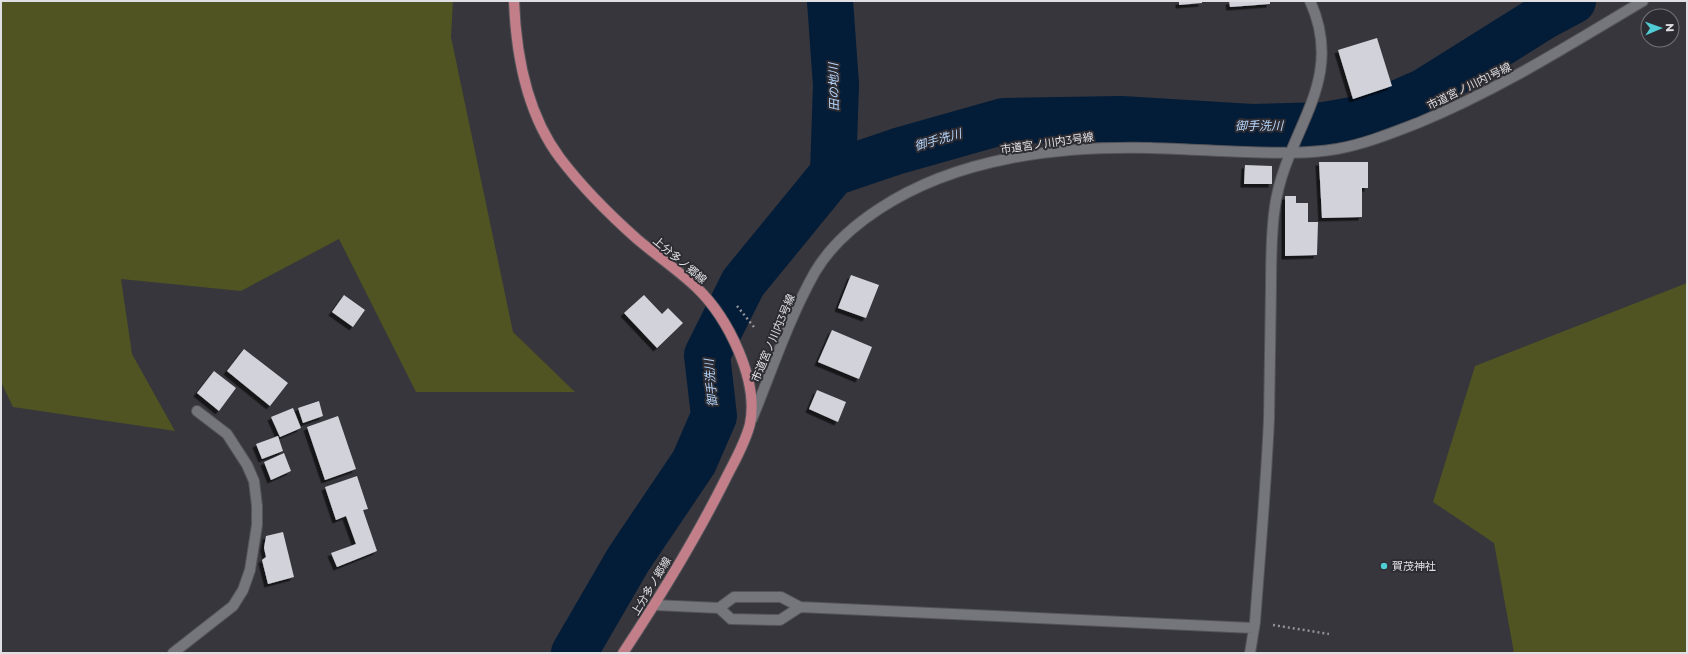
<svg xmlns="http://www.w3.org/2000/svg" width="1688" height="654" viewBox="0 0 1688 654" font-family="Montserrat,'Noto Sans JP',sans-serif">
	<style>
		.green { fill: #505422 }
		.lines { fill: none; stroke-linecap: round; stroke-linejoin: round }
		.river { stroke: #031c38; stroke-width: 46 }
		.building { fill: #d2d3da; filter: url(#shadow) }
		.minor-casing { stroke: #545459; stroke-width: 12 }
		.major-casing { stroke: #545459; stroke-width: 12 }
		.path { stroke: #929297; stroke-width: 2.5; stroke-dasharray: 2 3; stroke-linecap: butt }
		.minor { stroke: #75757c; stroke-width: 10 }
		.major { stroke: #c27f8a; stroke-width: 10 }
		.poi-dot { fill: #51ccd4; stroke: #2c2c32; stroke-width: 1.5 }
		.labels { text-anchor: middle; stroke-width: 4; stroke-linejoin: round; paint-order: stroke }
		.street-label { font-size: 11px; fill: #e0e0e4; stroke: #2c2c32 }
		.poi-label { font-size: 11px; fill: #e0e0e4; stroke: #2c2c32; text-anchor: start }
		.water-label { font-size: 12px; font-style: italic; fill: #b6d6fd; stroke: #2c2c32 }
	</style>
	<defs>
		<filter id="shadow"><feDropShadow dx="-3.5" dy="3.5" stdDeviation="0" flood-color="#0009"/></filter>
	</defs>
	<rect width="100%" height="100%" fill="#36363c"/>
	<path class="green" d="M1,1H453L451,37L513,332L575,392H416L339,239L241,291L121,279L132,354L175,431L13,407L1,382Z
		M1687,283V653H1514L1494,543L1433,502L1475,366Z"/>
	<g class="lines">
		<path class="river" d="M830,1L836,85L833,173
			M574,653L628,560L694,462L714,416L707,355L743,283L833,173L898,151L1004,121L1121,119L1252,127L1325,125L1364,118L1425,91L1543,17L1573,1"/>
	</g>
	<path class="building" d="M1179,1H1202V3L1179,5Z
		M1229,1H1270V4L1230,7Z
		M1377,38L1392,86L1353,99L1338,50Z
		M1319,162H1368V188H1362V217L1322,218Z
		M1245,165L1272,166V184H1244Z
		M1285,196H1296V203H1308V222H1318L1317,255L1285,256Z
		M851,275L879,285L866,318L838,308Z
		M344,295L365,310L353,327L332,312Z
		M644,295L662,314L668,308L683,323L657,348L624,313Z
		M832,330L872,347L859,379L818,362Z
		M244,349L288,383L270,406L227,371Z
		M214,371L236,388L219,411L197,393Z
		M817,390L846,402L838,422L809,409Z
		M319,401L323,416L303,423L298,408Z
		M293,408L301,428L280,437L271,417Z
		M338,416L356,469L325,480L307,427Z
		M278,436L283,451L262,459L256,444Z
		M284,453L291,471L271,480L264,462Z
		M357,476L368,509L363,510L377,551L337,567L331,553L356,544L346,516L336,520L325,487Z
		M283,532L294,577L268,584L262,560L266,557L264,548L266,536Z"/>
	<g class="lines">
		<g class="minor-casing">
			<path id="minor" d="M752,419C772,370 789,318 815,272C831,245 853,226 879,209C958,157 1058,146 1151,148C1183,149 1215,151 1247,152C1277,153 1307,154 1337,149C1365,144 1392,133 1418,123C1498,90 1569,45 1643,1
				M654,605L719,608L734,597H781L800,607L1253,628
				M719,608L731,619L780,620L800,607
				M173,653L233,606L243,590L250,570L257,525V506L254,481L247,465L227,434L197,411
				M1250,653L1255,622C1260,554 1266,487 1269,419C1270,375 1270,330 1271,286C1271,260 1271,232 1275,206C1286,130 1347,82 1310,1"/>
		</g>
		<g class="major-casing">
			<path id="major" d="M514,1C516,55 527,114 560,158C582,187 610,215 637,239C657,256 678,270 697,288C728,318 759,380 750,424C745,444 734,462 725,480C695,540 660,597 623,653"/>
		</g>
		<path class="path" d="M737,306L754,327
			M1273,625L1329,634"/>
		<use href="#minor" class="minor"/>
		<use href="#major" class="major"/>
	</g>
	<circle class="poi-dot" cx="1384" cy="566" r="4"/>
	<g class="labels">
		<g class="street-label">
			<text transform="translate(1469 86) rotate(-26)" y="4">市道宮ノ川内1号線</text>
			<text transform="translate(1047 143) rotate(-8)" y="4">市道宮ノ川内3号線</text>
			<text transform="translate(680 260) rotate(40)" y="4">上分多ノ郷線</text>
			<text transform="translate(773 338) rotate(-67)" y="4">市道宮ノ川内3号線</text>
			<text transform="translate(651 586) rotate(-59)" y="4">上分多ノ郷線</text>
		</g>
		<g class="poi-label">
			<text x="1392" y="570">賀茂神社</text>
		</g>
		<g class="water-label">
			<text transform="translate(834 87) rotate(-91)" y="4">田の地川</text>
			<text x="1259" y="130">御手洗川</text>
			<text transform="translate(938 140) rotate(-16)" y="4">御手洗川</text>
			<text transform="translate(711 383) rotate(-95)" y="4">御手洗川</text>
		</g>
	</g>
	<rect width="1688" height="654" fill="none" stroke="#e0e0e4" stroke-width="4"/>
	<g transform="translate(1660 28) rotate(88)"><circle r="19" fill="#2c2c32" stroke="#747479"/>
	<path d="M0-3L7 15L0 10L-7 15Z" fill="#51ccd4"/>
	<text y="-6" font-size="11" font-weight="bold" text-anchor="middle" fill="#e0e0e4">N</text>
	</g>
</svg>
